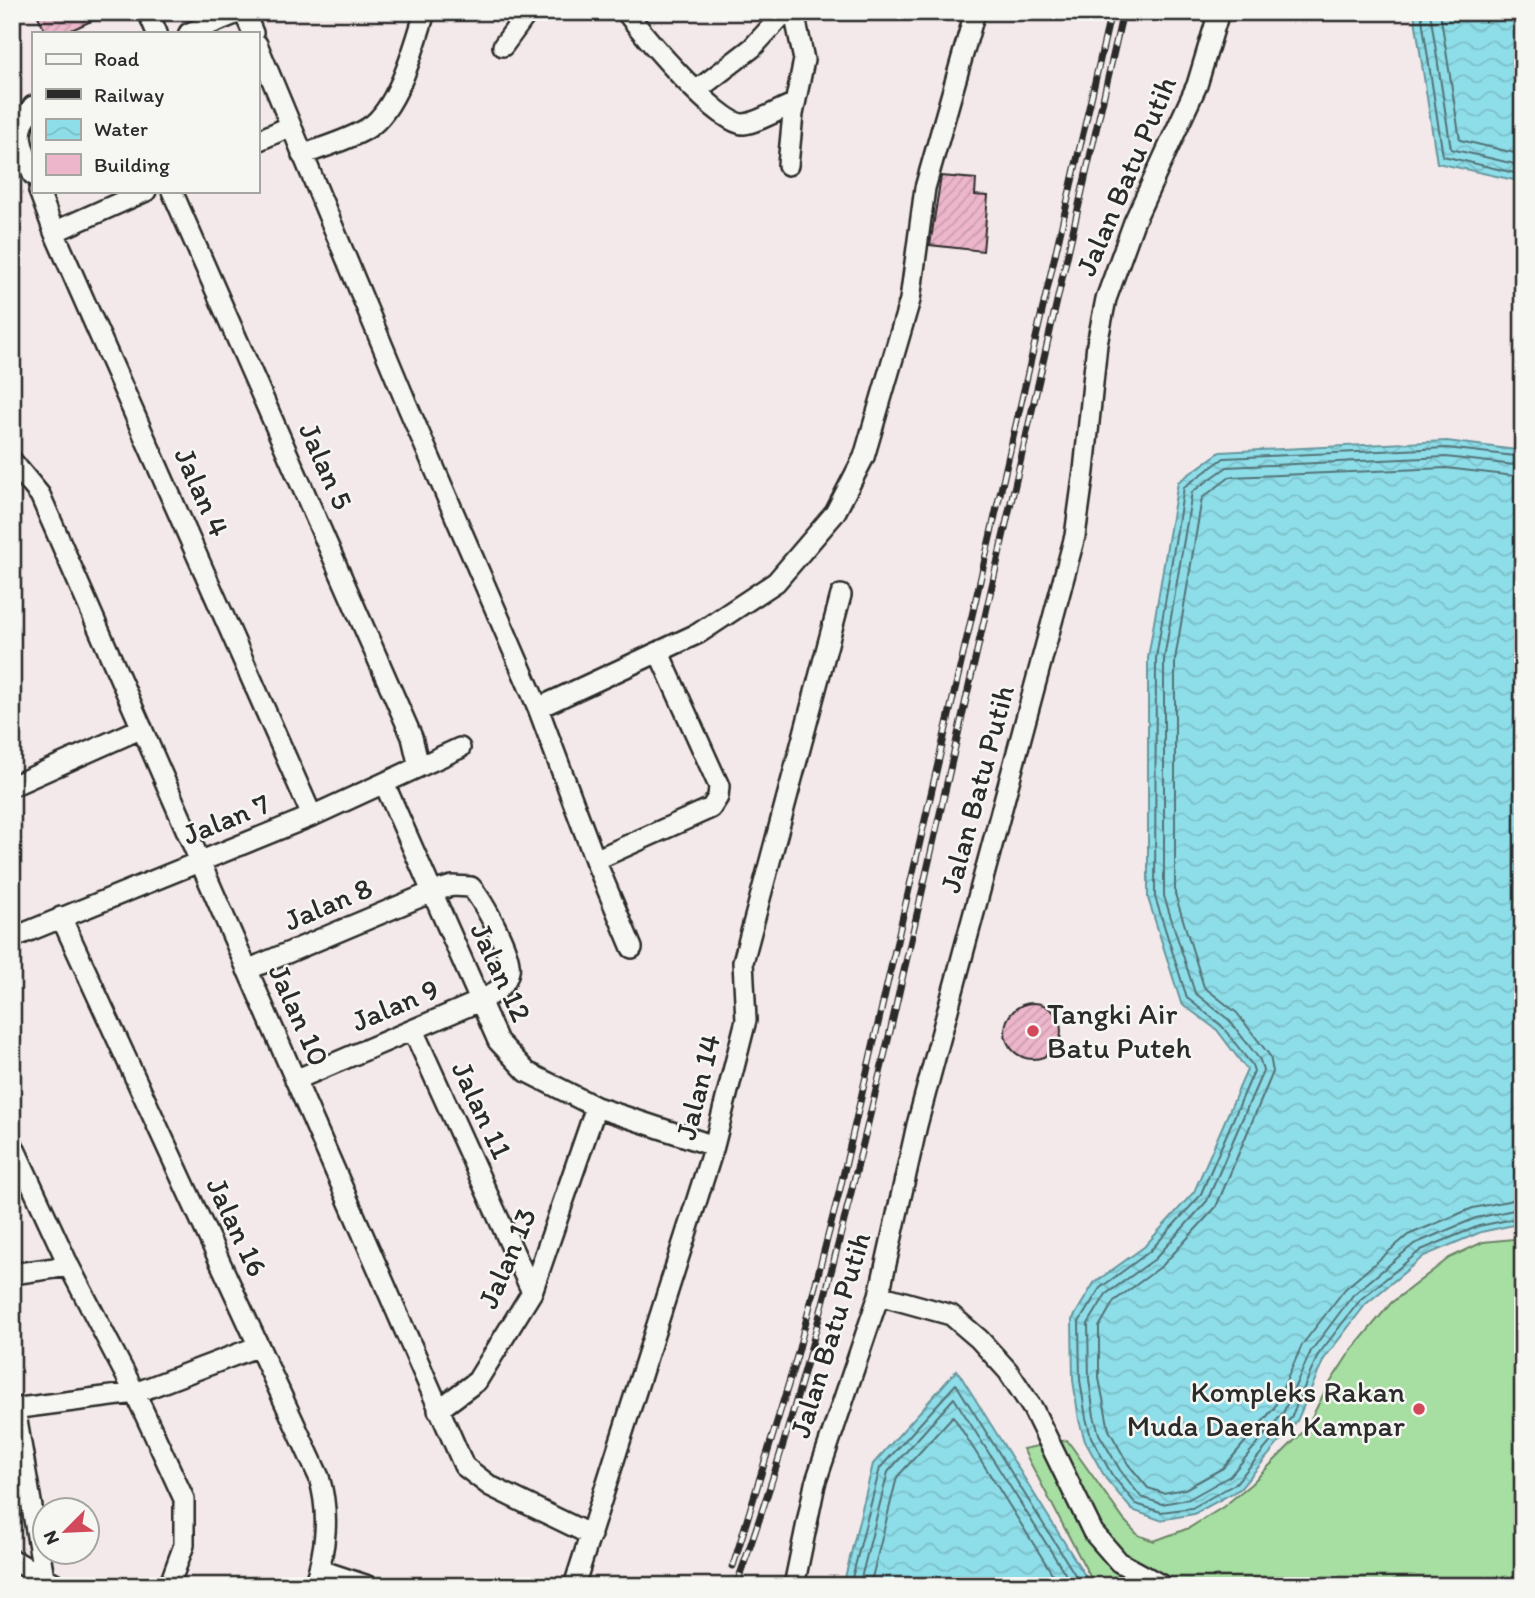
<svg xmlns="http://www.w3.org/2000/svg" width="1535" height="1598" viewBox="0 0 1535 1598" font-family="Itim,sans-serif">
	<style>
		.pitch { fill: #a7dea2; stroke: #698466; stroke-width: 2 }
		.water { fill: url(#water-waves); stroke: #66969d; stroke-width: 2 }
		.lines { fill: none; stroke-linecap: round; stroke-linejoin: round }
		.shore { stroke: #537377; stroke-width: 2 }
		.building { fill: url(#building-hatch); stroke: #2b2b2b; stroke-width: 2 }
		.minor-casing { stroke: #2b2b2b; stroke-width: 24 }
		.minor { stroke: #f6f6f2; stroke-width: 19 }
		.rail-casing { stroke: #2b2b2b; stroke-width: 7 }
		.rail { stroke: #f6f6f2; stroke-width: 4.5; stroke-dasharray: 13; stroke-linecap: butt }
		.poi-dot { fill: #d1495b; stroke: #f6f6f2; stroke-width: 2.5 }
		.labels { text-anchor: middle; stroke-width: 5; stroke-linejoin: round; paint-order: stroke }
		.street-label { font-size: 30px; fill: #2b2b2b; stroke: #f6f6f2 }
		.poi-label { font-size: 30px; fill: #2b2b2b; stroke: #f6f6f2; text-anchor: start }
	</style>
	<defs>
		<pattern id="water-waves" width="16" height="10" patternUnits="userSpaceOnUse" patternTransform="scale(1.75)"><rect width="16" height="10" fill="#8edee9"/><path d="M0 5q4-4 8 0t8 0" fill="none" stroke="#7bbfc8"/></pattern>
		<pattern id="building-hatch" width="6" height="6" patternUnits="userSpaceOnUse" patternTransform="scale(1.75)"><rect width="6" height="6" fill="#edb6cb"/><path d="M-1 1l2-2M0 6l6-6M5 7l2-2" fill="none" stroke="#cb9dae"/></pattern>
	</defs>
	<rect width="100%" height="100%" fill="#f4e9ea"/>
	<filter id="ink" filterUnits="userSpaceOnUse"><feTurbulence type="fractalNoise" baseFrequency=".0143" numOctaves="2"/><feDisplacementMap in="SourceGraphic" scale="14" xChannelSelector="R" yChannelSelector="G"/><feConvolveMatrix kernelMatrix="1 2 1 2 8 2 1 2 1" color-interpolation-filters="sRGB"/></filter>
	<g filter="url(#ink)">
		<path class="pitch" d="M1523,1238V1586H1095L1023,1449L1067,1440L1124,1520L1138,1535L1154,1541L1189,1528L1223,1507L1251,1484L1306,1429L1326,1389L1350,1352L1391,1303L1449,1258L1483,1242Z"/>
		<path class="water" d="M1414,12H1523V182L1437,163Z
			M1447,441L1523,451V1223L1481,1232L1424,1256L1366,1304L1324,1359L1297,1421L1240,1489L1194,1514L1160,1520L1132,1510L1106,1479L1085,1441L1079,1420L1073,1380L1072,1320L1094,1283L1144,1247L1194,1192L1247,1070L1217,1030L1181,1003L1148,898V658L1178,482L1220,452Z
			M957,1370L1089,1582V1586H843L873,1464Z"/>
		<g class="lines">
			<path class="shore" d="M1421,12L1443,156L1523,175
				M1430,12L1451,149L1523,166
				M1440,12L1460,140L1523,155
				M1523,457L1447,448L1224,458L1184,487L1156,658L1155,897L1187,998L1221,1025L1252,1065L1254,1071L1200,1196L1149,1252L1100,1288L1079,1322L1080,1380L1086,1418L1091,1437L1112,1475L1136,1504L1161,1512L1192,1508L1235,1484L1291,1418L1318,1355L1361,1299L1421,1250L1479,1226L1523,1217
				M1523,466L1446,457L1227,467L1192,492L1164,659V896L1195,993L1229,1020L1260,1060L1263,1071L1207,1201L1155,1259L1106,1294L1088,1324L1089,1379L1094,1416L1099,1434L1120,1470L1141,1497L1162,1504L1189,1499L1230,1476L1283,1413L1311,1351L1353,1295L1414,1244L1476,1218L1523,1208
				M1523,477L1446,468L1230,477L1202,498L1175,660V894L1204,987L1237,1013L1270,1056L1273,1072L1216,1207L1162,1266L1114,1301L1099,1327V1378L1109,1430L1128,1464L1148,1488L1163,1493L1185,1489L1223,1468L1274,1408L1302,1345L1345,1289L1408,1235L1473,1208L1523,1198
				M850,1586L880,1468L956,1384L1082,1586
				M859,1586L888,1472L954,1398L1073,1586
				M870,1586L897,1477L953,1416L1060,1586"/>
		</g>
		<path class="building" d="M36,12H111L65,33H46Z
			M941,176L976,179L975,195L988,196L983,251L930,245Z
			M1005 1031a28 28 0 1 1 56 0a28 28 0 1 1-56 0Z"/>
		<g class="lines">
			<g class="minor-casing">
				<path id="minor" d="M148,12L157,33
					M244,12L253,33
					M626,12C643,34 718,125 744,124C757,123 782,108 795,103
					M189,33L240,12
					M257,44L408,407L538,708L595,860L632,948
					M503,46L528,12
					M696,91L752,48L785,12
					M33,106C13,135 22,144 33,175
					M257,141L291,126
					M302,155C323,147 349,140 368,128C398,109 415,45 425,12
					M788,165L793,114L804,60L794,12
					M39,191L54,232L312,816
					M172,191L412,737L419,767
					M54,232L146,191
					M12,461L40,495L464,1466L490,1486L591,1535
					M538,708L699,633L776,582L835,513L864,457L910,300L925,188L975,12
					M384,783L498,1041L527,1072L596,1107L714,1146
					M12,786L142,728
					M595,860L711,808L718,797L719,786L659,653
					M61,917L319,1477C330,1514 326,1549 314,1586
					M12,938L312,816L460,748
					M247,970L432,892L452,886L471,887C483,901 513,954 509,971C506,987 493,994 480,1001L295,1080
					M413,1030L532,1292
					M12,1143L69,1266L135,1393L184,1499V1545L169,1586
					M12,1274L69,1266
					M879,1295L951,1315L979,1339L1008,1371L1033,1409L1093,1532L1119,1562L1163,1586
					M12,1409L135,1393L259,1346
					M15,1409L44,1577
					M438,1410L477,1381L532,1292L596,1107
					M15,1561L60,1586
					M320,1570L368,1586
					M574,1586L714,1146L746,1020L743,962L841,595
					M794,1586L815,1484L879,1295L917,1125L1075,536L1084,471L1097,344L1106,299L1134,222L1197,85L1219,12"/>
			</g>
			<use href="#minor" class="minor"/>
			<g class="rail-casing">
				<path id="rail" d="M733,1566L797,1356L840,1189L1111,12
					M736,1586C802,1406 845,1218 890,1032L1123,12"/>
			</g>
			<use href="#rail" class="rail"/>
		</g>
	</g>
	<g class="poi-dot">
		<circle cx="1033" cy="1031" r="7"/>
		<circle cx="1419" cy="1409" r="7"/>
	</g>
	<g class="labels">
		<g class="street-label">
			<text transform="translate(1126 176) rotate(-67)" y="10">Jalan Batu Putih</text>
			<text transform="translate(326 466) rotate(66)" y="10">Jalan 5</text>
			<text transform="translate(202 492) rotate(66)" y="10">Jalan 4</text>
			<text transform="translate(977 789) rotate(-75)" y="10">Jalan Batu Putih</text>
			<text transform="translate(226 819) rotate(-22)" y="10">Jalan 7</text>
			<text transform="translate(328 904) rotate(-23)" y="10">Jalan 8</text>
			<text transform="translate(501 972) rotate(65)" y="10">Jalan 12</text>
			<text transform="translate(395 1005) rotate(-23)" y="10">Jalan 9</text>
			<text transform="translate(299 1015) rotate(66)" y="10">Jalan 10</text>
			<text transform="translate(698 1087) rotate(-76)" y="10">Jalan 14</text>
			<text transform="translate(482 1110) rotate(65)" y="10">Jalan 11</text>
			<text transform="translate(237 1227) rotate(65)" y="10">Jalan 16</text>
			<text transform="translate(507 1258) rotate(-67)" y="10">Jalan 13</text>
			<text transform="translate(830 1335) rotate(-73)" y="10">Jalan Batu Putih</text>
		</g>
		<g class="poi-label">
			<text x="1047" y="1024">Tangki Air<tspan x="1047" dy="34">Batu Puteh</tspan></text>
			<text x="1405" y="1402" text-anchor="end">Kompleks Rakan<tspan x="1405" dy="34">Muda Daerah Kampar</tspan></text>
		</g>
	</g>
	<rect width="1535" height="1598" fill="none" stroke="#f6f6f2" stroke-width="42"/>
	<rect x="21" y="21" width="1493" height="1556" fill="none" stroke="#2b2b2b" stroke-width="2.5" filter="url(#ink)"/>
	<rect x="32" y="32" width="228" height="161" fill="#f6f6f2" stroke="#a5a5a2" stroke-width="2"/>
	<rect x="46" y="54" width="35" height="10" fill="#f6f6f2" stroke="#a5a5a2" stroke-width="2"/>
	<text x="94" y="66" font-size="21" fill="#2b2b2b">Road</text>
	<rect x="46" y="89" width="35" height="10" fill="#2b2b2b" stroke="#a5a5a2" stroke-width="2"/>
	<text x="94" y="102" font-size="21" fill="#2b2b2b">Railway</text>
	<rect x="46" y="119" width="35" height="21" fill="url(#water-waves)" stroke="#a5a5a2" stroke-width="2"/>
	<text x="94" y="136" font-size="21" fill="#2b2b2b">Water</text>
	<rect x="46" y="154" width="35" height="21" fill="#edb6cb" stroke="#a5a5a2" stroke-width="2"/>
	<text x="94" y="172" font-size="21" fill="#2b2b2b">Building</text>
	<g transform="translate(66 1531) rotate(246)"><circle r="33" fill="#f6f6f2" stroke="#a5a5a2" stroke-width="2"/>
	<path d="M0-5L12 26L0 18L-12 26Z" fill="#d1495b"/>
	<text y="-10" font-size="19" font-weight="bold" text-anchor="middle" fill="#2b2b2b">N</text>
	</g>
</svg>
